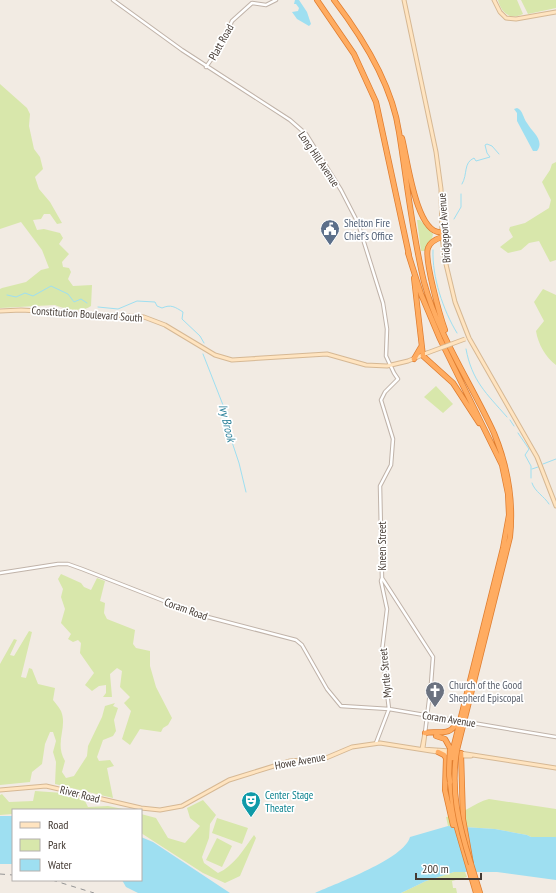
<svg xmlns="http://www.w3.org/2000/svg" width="556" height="893" viewBox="0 0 556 893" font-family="'PT Sans Narrow',sans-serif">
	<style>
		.green { fill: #d8e7ab }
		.water { fill: #9edff1 }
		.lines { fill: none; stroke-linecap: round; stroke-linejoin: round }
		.stream { stroke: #9edff1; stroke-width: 1 }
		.tertiary-casing { stroke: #c0b3a9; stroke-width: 4.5 }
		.secondary-casing { stroke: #d6b894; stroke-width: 5 }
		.motorway-casing { stroke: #df7d30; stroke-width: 6 }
		.tertiary { stroke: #fff; stroke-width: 2.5 }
		.secondary { stroke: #ffe4c0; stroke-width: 3 }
		.motorway { stroke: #ffac61; stroke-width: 4.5 }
		.rail { stroke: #949494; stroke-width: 1; stroke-dasharray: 5 5; stroke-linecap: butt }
		.tertiary-bridge-casing { stroke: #c0b3a9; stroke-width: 4.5; stroke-linecap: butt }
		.secondary-bridge-casing { stroke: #d6b894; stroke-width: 5; stroke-linecap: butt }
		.motorway-bridge-casing { stroke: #df7d30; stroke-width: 6; stroke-linecap: butt }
		.tertiary-bridge { stroke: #fff; stroke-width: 2.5 }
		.secondary-bridge { stroke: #ffe4c0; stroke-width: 3 }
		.motorway-bridge { stroke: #ffac61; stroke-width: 4.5 }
		.labels { text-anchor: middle; stroke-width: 3.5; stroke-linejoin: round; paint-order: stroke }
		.street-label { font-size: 11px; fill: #443a33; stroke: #fff }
		.service-label { font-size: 11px; fill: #4e5e75; stroke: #fff; text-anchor: start }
		.worship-label { font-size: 11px; fill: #5b616d; stroke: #fff; text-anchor: start }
		.culture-label { font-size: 11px; fill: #0d838f; stroke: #fff; text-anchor: start }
		.water-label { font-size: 12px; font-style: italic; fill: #287f98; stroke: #fff }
	</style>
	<rect width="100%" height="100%" fill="#f2ebe3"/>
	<path class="green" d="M498,0H517L523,14C510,21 501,12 498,0Z
		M521,0H556V8L528,14Z
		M0,84L27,108L30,114L29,126L34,149L40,157L43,169L35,177L39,189L50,202L62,223L57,224L50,214H44L41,219L33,220L37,230L44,229L60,233L63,238L59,244L69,254L62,262L63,267L69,268L71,272L68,279L73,286L92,285L91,306C82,313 64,309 55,305L0,308V289L2,288L26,282L41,270L49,268L42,250L21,222L0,229Z
		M556,162V260L550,262L539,241L529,243L521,250L508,253L500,247L513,237L509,230L510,227L525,223L549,208L551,200L542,182L550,170L552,164Z
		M417,220H420L433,234L432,239L425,251H421Z
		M543,289L556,295V365C546,358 538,344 536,331L544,321L534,302Z
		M436,386L453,404L443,413L424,397Z
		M61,574L81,583L84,587L91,590L97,578L105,581L100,601L105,603L104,613L107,619L135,630L133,644L136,648L150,651V666L156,687L172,718L168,725L163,728L161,732L140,729L130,745L122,739L131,711L124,703L130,697L120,687L122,671L117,668L110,674L112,697H103L106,693V685L99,686L92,691L85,685L94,673L80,653L81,643L78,640L73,642L68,639L71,634L61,623L65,609L61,597L63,589L58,579Z
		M29,631L32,632L21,677L26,678L29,668L32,669L38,684L55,688L53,700C56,704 59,707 61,711C68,728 54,742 65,761L62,772L66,778L74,776L87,756L88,746L102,717L105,706L115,703L113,706L118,708L114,720L116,731L113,736L103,740L97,757L99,761L110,760L114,766L107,768L113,798L55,784L56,762L53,752L56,741L53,732H50L45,744L42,764L32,772L30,782L0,785V664L14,639L17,640L10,655L14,656Z
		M35,791L63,793L84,799L88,807L108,806L128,810H13V814L0,815V795L2,794L9,802L33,801Z
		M489,799L556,809V837H531L527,835L495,829L448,826L446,817C463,815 473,803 489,799Z
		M203,800L216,815L210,824L209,838L202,857L204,863L218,873C234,866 244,849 254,835L256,838L240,876L225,883L203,873L141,833V814L156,818L168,838L185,843L200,826L190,818L187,808Z
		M217,818L248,828L242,844L212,833Z
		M217,838L232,846L222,867L206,860Z
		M454,872H465L467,877L452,881L453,888H456L457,893H401L426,881Z"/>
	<path class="water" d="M295,0H299L307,12L311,24L309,26L297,19L292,12L298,11L299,8L296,4H294Z
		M517,108C523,110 523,118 527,123C532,132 545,140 537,151H533L517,121V113L514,109Z
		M0,816H13V864H0Z
		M448,826L495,829L527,835L531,837H556V880L497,872H454L426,881L401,893H315C337,883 404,859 410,837Z
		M141,837L153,842L230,893H138L126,887L122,880H141Z"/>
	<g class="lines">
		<path class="stream" d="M462,184C468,174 463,163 474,158L476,161L490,157L487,153L485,145L487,144L492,146L499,154
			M454,219L461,207V194
			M433,250C432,277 443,310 457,333
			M7,295L16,297L25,293L33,296L51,286L68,294L74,302L81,299L87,303
			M98,307L118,309L137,301L155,302L157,306L162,308C171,304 175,307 183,312L182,319L200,336L204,343
			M466,349C472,381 486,393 507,417
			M203,354L223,405L222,412L239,463L246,492
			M510,420L514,426
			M518,433L529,449L525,455L531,466V478
			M543,464L556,459
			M532,469L538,467
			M532,483C535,492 544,496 549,504"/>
		<g class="tertiary-casing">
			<path id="tertiary" d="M113,0L182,50L290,120L306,134L341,190L358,223L383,303L387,329L386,356L394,373L398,379L385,392L381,400L393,439L391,465L380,486L382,578L433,657L431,684L425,733
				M206,67L222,44L232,21L252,3L266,5L276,0
				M0,573L58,564H68L82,569L200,615L296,640L302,645L327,689L341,706L389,709L454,720
				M467,722L556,737
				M376,743L389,709L382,651L387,609L381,581L382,578"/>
		</g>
		<g class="secondary-casing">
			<path id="secondary" d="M404,0L436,152L441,189L442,237L445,260L455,302L469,338L537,457L556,506
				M494,0L500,12L506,18L516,19L556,12
				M0,311L21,310L144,317L165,325L215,355L232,360L327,354L366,365L387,366L408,361L427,353
				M423,748L425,733
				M422,749L450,751
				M422,749L425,733
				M460,753L556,768
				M460,756H471
				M0,790L46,786L141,808L160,810L182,806L229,780L290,761L326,758L352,747L380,743L450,754"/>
		</g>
		<g class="motorway-casing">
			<path id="motorway" d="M317,0L354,54L376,102L409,255
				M334,0C363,38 392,84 399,132C407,182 412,232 424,282C438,335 471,383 494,433C508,467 514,500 510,537L457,750
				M402,138C407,156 416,236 442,232
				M442,237C436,239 430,242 428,248C424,259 440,316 445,330
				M408,253L421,294L440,339L502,465L508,494L509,515L503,548L453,749
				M414,278L423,356L453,383L479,423
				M414,359L421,347
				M425,733C437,730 451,738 457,721
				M436,736L445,739L450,748
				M438,752L444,755L446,758L445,790L453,825
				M461,753L463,819L471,864L480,893
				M450,782L455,821L476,893"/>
		</g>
		<use href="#tertiary" class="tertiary"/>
		<use href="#secondary" class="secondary"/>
		<use href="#motorway" class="motorway"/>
		<path class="rail" d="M0,874L13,875
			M52,880L94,893"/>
		<g class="tertiary-bridge-casing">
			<path id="tertiary-bridge" d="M454,720L467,722"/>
		</g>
		<g class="secondary-bridge-casing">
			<path id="secondary-bridge" d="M427,353L465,339"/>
		</g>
		<g class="motorway-bridge-casing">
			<path id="motorway-bridge" d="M450,748L449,774L450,782
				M457,750C450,790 459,826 471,864
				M452,758L453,749"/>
		</g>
		<use href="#tertiary-bridge" class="tertiary-bridge"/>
		<use href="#secondary-bridge" class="secondary-bridge"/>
		<use href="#motorway-bridge" class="motorway-bridge"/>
	</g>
	<defs>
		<g id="civic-pin" transform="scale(1)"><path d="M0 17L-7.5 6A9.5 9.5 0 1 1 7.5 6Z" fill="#5c6f8a" stroke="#fff"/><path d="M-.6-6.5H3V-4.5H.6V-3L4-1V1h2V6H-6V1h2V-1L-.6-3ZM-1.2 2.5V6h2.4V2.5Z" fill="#fff"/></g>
		<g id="church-pin" transform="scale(1)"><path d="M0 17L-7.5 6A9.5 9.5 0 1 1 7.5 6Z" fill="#6b7280" stroke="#fff"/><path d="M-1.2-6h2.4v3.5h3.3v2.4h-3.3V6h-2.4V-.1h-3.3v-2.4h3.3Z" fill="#fff"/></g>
		<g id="theatre-pin" transform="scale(1)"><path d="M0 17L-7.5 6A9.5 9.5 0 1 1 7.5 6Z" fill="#0f9aa8" stroke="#fff"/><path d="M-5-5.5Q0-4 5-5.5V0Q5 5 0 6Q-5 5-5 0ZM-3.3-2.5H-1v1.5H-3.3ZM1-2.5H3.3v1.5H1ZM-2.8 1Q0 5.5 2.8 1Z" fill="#fff"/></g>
	</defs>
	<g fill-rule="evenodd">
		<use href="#civic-pin" x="330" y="229"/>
		<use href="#church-pin" x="435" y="691"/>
		<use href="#theatre-pin" x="251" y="801"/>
	</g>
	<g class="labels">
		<g class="street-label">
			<text transform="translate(221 42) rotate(-61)" y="4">Platt Road</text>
			<text transform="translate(319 159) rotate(56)" y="4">Long Hill Avenue</text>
			<text transform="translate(444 228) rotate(-94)" y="4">Bridgeport Avenue</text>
			<text transform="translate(87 314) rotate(4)" y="4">Constitution Boulevard South</text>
			<text transform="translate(382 546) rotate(-90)" y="4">Kneen Street</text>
			<text transform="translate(186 609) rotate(20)" y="4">Coram Road</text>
			<text transform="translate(385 673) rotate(-95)" y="4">Myrtle Street</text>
			<text transform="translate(449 719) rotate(9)" y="4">Coram Avenue</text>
			<text transform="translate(300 761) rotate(-10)" y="4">Howe Avenue</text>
			<text transform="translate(80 794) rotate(14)" y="4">River Road</text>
		</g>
		<g class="service-label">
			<text x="344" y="227">Shelton Fire<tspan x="344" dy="13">Chief's Office</tspan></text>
		</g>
		<g class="worship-label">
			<text x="449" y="689">Church of the Good<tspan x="449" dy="13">Shepherd Episcopal</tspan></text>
		</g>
		<g class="culture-label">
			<text x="265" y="799">Center Stage<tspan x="265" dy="13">Theater</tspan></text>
		</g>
		<g class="water-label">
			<text transform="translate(227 423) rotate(76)" y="4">Ivy Brook</text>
		</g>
	</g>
	<rect x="12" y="809" width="130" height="72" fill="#ffffff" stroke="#b4b0ad"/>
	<rect x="20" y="822" width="20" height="6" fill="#ffe4c0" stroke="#b4b0ad"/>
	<text x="48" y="829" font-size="12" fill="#443a33">Road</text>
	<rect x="20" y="839" width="20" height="12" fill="#d8e7ab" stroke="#b4b0ad"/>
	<text x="48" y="849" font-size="12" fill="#443a33">Park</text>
	<rect x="20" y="859" width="20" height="12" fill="#9edff1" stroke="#b4b0ad"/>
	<text x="48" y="869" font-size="12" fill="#443a33">Water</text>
	<path d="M416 873v6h65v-6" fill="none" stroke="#443a33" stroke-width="2"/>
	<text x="422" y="873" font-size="12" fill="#443a33" stroke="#ffffff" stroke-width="3" paint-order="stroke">200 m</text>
</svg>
